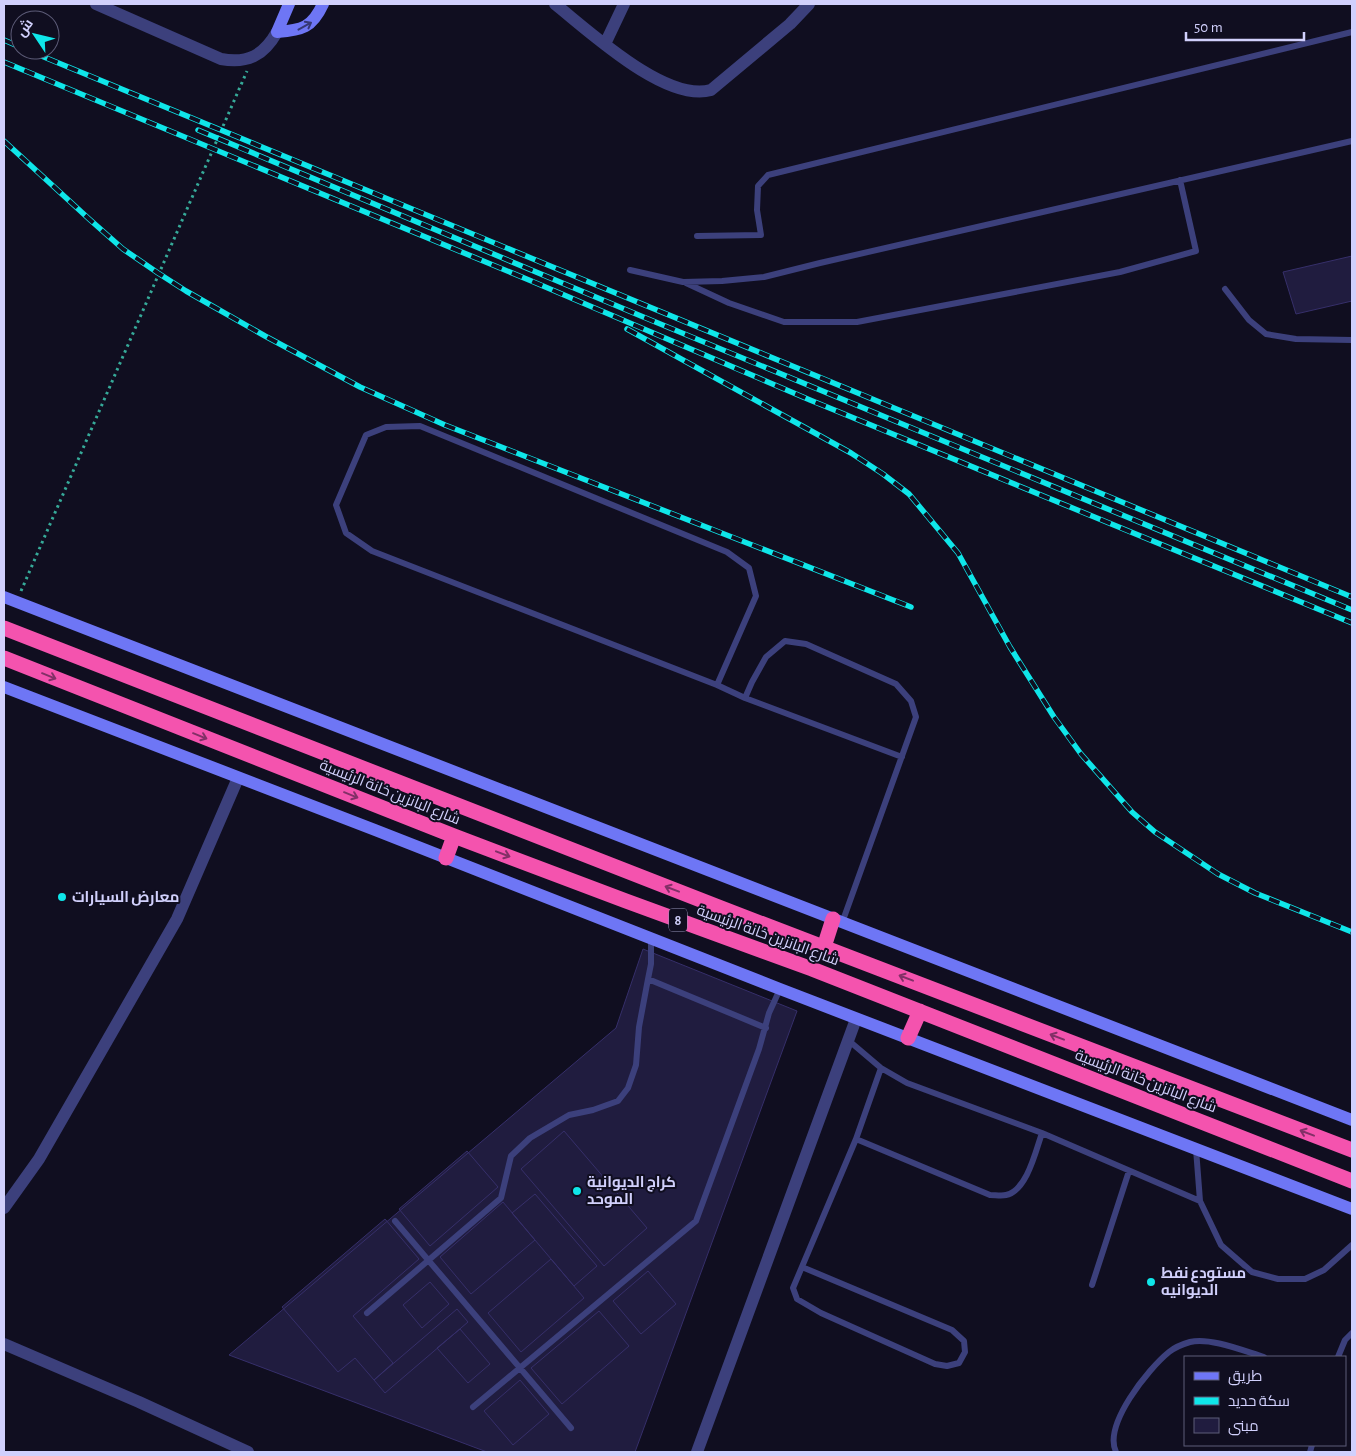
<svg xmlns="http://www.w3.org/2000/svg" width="1356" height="1456" viewBox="0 0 1356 1456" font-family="'Alegreya Sans',Cairo,sans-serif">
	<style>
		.building { fill: #201c3f; stroke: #362f6a }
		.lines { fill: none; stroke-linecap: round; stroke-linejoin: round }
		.path { stroke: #36aa99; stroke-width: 3; stroke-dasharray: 2.5 4; stroke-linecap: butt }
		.lane { stroke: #3c407c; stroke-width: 6 }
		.street { stroke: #3c407c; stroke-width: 12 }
		.secondary { stroke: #6e76f5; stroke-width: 12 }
		.highway { stroke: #f453ae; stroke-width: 15 }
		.rail-casing { stroke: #0fe6e9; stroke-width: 5.5 }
		.rail { stroke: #100e20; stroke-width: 4; stroke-dasharray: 11; stroke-linecap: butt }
		.oneway { stroke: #363875 }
		.oneway2 { stroke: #823067 }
		.poi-dot { fill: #0fe6e9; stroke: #100e20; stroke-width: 2 }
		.labels { text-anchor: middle; stroke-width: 4; stroke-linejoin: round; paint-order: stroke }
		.shield { fill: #100e20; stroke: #9796ba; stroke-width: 1 }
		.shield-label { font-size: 14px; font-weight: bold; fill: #d1d0fc }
		.street-label { font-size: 15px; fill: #d1d0fc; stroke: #100e20 }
		.poi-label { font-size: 15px; font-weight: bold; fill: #d1d0fc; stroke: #100e20; text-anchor: start }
	</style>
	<rect width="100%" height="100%" fill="#100e20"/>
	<path class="building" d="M1352,256V301L1296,314L1283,272Z
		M643,949L797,1011L635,1452H487L229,1355L616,1028Z
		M564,1131L647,1228L604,1266L521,1169Z
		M467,1151L498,1187L430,1246L399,1209Z
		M535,1194L597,1266L574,1286L512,1213Z
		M503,1202L535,1240L471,1294L440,1257Z
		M385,1219L419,1259L353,1316L393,1363L374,1380L355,1358L338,1372L282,1307Z
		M551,1259L584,1298L521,1352L488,1313Z
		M648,1271L676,1304L641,1334L613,1301Z
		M430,1282L449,1304L422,1328L403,1305Z
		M457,1309L468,1322L385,1393L374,1380Z
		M599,1311L629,1346L562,1404L531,1368Z
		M460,1329L490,1364L468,1383L437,1348Z
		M520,1380L549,1414L513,1445L484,1411Z"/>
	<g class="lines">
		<path class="path" d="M21,591L247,71"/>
		<path class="lane" d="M697,236L761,235L757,210L758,186L768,175L1352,32
			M630,270L683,282L722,281L764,277L820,263L1352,141
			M686,283L729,303L784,322H857L1120,272L1196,251L1180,180
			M1225,289L1249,320L1266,334L1296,339L1352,340
			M717,685L756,596L749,568L727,552L420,426L386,427L366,435L336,505L346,533L372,551L717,685L745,698L752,682L766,657L785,641L806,644L896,684L911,701L916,717L842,923
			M745,698L902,757
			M651,939V964L648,979L766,1028
			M848,1040L881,1068L907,1083L1042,1133L1200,1201
			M856,1139L990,1195C995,1195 1002,1196 1006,1195C1027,1191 1036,1150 1042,1133
			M1196,1149L1200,1201L1221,1245L1252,1272L1278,1279H1305L1324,1270L1352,1245
			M395,1221L571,1428
			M802,1267L952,1330L964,1341L965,1352L959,1363L947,1366L935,1364L821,1313L797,1299L793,1288L856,1139L881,1068
			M1092,1285L1129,1171
			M367,1313L501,1198L511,1156L530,1138L569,1115L593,1110L618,1101L628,1088L636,1065L639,1027L648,979
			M1338,1357L1345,1340L1352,1333
			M473,1407L696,1221L759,1049L769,1013L780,989
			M1116,1452C1103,1425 1148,1369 1169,1352C1174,1348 1183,1344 1190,1342C1210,1337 1244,1351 1264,1357
			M1310,1452L1312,1445"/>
		<path class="street" d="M96,4L221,59C248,64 264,55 277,32
			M555,4C589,31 666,103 711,90L790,24L809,4
			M605,44L624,4
			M4,1208L39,1159L177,919L238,778
			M4,1344L139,1402L248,1452
			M697,1452L856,1019"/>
		<path class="secondary" d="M289,4L277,32C302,30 312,28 323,4
			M4,597L1352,1120
			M4,687L375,830L780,989L1352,1209"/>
		<path class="highway" d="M4,628L716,906L1352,1150
			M4,658L454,836L626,901L812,969L1352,1181
			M446,858L454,836
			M824,947L833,919
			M908,1038L920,1011"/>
		<g class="rail-casing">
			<path id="rail" d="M4,40L20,47
				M27,50L1352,597
				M4,62L529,280L810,400L1352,623
				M198,130L641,316L1352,610
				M4,141L88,218L123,249L158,273L186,291L265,336L360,387L445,425L911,607
				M627,329L851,453L883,474L909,494L958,553L1010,647L1054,717L1081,754L1132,812L1155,832L1218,874L1255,893L1352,932"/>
		</g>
		<use href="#rail" class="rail"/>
	</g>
	<defs><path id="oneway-shaft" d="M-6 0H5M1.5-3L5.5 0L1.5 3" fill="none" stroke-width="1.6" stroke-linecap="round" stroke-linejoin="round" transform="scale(1.25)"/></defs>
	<use class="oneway" href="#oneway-shaft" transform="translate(305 26) rotate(-29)"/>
	<g class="oneway2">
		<use href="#oneway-shaft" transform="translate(49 676) rotate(22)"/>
		<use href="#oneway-shaft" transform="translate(200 736) rotate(22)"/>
		<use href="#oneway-shaft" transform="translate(351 795) rotate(22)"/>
		<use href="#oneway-shaft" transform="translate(503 854) rotate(21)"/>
		<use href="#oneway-shaft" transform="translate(672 889) rotate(-159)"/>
		<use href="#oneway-shaft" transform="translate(906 978) rotate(-159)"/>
		<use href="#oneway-shaft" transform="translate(1057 1037) rotate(-159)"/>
		<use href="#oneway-shaft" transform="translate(1307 1133) rotate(-159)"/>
	</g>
	<g class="poi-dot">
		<circle cx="62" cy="897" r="5"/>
		<circle cx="577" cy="1191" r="5"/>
		<circle cx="1151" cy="1282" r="5"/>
	</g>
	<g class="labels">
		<rect class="shield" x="669" y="908.5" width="18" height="23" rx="4"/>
		<g class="shield-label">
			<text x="678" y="925">8</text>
		</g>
		<g class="street-label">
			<text transform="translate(390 792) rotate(22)" y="5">شارع البانزين خانة الرئيسية</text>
			<text transform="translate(768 935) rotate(20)" y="5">شارع البانزين خانة الرئيسية</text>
			<text transform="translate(1146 1081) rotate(21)" y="5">شارع البانزين خانة الرئيسية</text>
		</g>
		<g class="poi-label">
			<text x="72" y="902">معارض السيارات</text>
			<text x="587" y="1187">كراج الديوانية<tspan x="587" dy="17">الموحد</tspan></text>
			<text x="1161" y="1278">مستودع نفط<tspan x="1161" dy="17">الديوانيه</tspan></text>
		</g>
	</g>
	<rect width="1356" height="1456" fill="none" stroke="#d1d0fc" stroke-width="10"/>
	<rect x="1184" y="1356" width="162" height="90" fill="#100e20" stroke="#5d5c78"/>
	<rect x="1194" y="1372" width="25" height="8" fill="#6e76f5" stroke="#5d5c78"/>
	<text x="1228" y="1381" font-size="15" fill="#d1d0fc">طريق</text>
	<rect x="1194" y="1397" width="25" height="8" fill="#0fe6e9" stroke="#5d5c78"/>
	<text x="1228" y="1406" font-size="15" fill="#d1d0fc">سكة حديد</text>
	<rect x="1194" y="1418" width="25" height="15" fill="#201c3f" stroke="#5d5c78"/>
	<text x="1228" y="1431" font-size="15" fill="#d1d0fc">مبنى</text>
	<g transform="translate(35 35) rotate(305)"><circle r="24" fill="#100e20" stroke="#5d5c78"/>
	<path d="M0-4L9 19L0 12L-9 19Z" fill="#0fe6e9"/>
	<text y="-8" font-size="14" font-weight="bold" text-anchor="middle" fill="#d1d0fc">ش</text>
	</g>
	<path d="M1186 32v8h118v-8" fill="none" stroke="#d1d0fc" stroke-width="2.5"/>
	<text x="1194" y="32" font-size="15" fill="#d1d0fc" stroke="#100e20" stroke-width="4" paint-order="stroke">50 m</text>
</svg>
